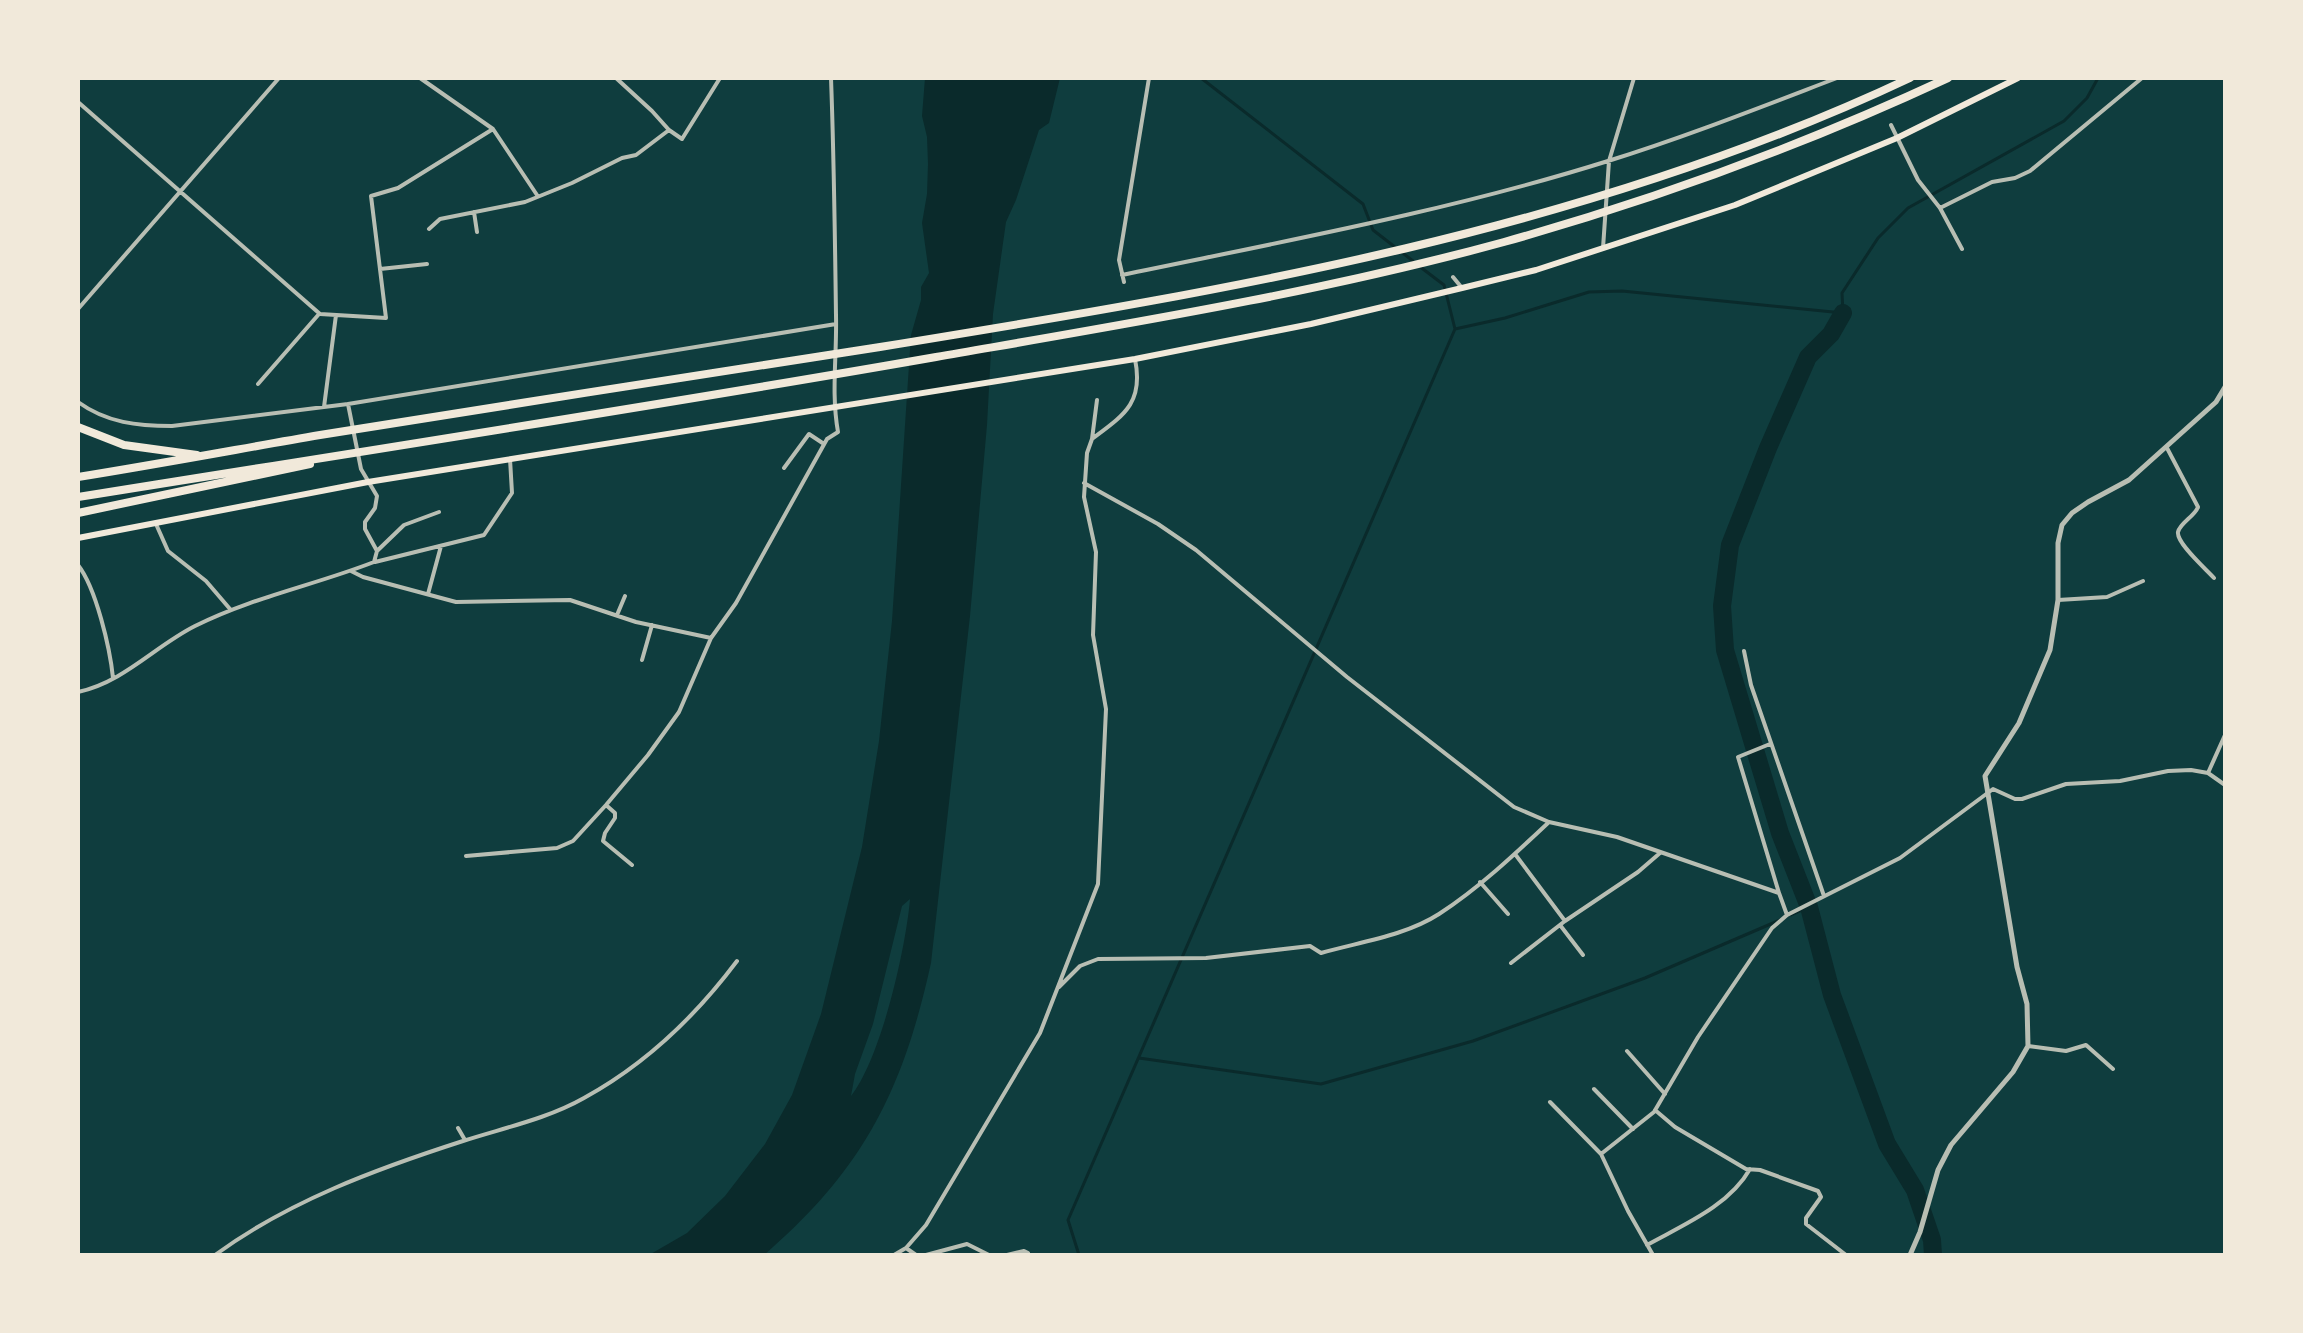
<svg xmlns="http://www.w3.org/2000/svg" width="2303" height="1333" viewBox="0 0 2303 1333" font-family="Helvetica,sans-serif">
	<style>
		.water { fill: #0a2a2b; fill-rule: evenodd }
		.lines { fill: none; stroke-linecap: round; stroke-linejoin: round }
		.stream { stroke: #0a2a2b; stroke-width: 3 }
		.river { stroke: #0a2a2b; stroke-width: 18 }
		.minor { stroke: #b8beb3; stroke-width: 4 }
		.tertiary { stroke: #b8beb3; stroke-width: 5 }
		.secondary { stroke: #f1e9da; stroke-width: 6 }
		.motorway { stroke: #f1e9da; stroke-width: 8 }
	</style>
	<rect width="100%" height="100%" fill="#0f3d3e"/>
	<path class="water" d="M925,78H1060L1049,123L1039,130L1016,200L1006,222L993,314L987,425L970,616L931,963C903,1090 864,1169 764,1255H649L687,1233L725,1196L765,1144L792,1095L821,1014L862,847L879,741L892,621L911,335L921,300V287L929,273L922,223L927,194L928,164L927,137L922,116ZM910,899C906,948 881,1058 851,1096L855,1074L873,1024L902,906Z"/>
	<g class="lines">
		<path class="stream" d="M1201,78L1363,204L1373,230L1413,261
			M1455,329L1505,318L1589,292L1622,291L1843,313L1842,293L1878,238L1908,208L2064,121L2087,98L2098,78
			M1791,915L1809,907
			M1139,1058L1321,1084L1473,1041L1645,978L1780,920
			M1079,1255L1068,1220L1455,329L1444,285L1419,266"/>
		<path class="river" d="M1843,313L1831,334L1808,357L1768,448L1730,545L1722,606L1725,650L1780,833L1809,907L1832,995L1887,1144L1915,1190L1932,1240L1933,1255"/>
		<path class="minor" d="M420,78L493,129L537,195
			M78,102L320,314L386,318L371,196L398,188L493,129
			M1891,125L1918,180L1940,208L1962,249
			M669,130L682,139L720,78
			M1940,208L1992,182L2015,178L2030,171L2142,78
			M474,212L477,232
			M429,229L440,219L525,202L572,183L622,158L636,155L669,130L652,111L616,78
			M1603,248L1609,161L1634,78
			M380,269L427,264
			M1122,275C1285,241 1449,211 1608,161C1685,137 1761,107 1837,78
			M1453,277L1462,288
			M1124,282L1119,260L1149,78
			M78,309L279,78
			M258,384L319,314
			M78,402C107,423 138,426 172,426L348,404L836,324
			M324,407L336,315
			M1092,439C1124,415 1144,403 1135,359
			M2167,448L2198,507C2195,516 2180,523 2178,532C2176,543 2207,570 2214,578
			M784,468L809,434L824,444
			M1084,483L1158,524L1196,550L1347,677L1514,807L1549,822L1617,837L1779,893L1787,915
			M156,524L168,551L206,581L230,609
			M377,551L404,525L439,512
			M375,562L484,535L512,493L510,459
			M78,565C96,588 110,648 113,678
			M351,571L363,577L456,602L570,600L636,622L711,638
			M428,594L441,546
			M2058,600L2107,597L2143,581
			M617,615L625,596
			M1744,651L1751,685L1824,896
			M642,660L652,625
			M78,692C124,682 155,646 195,626C253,597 315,585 374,562L377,551L365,529V522L375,508L377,496L361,469L348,404
			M1770,744L1738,757L1779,893
			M2208,773L2225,735
			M606,805L615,813V818L605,833L603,841L632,865
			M1515,854L1565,921
			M466,856L557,848L573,841L606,805L648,755L679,712L711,638L736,603L827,439L838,432C831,393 837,355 836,316C835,237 834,157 831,78
			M1480,882L1508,914
			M1560,925L1583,955
			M1511,963L1565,921L1638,872L1660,853
			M1059,987L1080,966L1098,959L1206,958L1310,946L1321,953C1359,942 1405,936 1439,914C1479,888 1515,854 1549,822
			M2028,1046L2066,1051L2086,1045L2113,1069
			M1627,1051L1665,1094
			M1594,1089L1633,1129
			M1550,1102L1601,1154L1628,1211L1653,1255
			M1655,1110L1675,1127L1746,1169L1760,1170L1818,1191L1821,1197L1806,1218V1224L1846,1255
			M458,1128L465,1140
			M1601,1154L1654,1112L1698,1037L1772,928L1787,915L1900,858L1993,789L2015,799H2022L2066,784L2120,781L2168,771L2191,770L2208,773L2225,785
			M1647,1245C1683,1225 1729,1206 1750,1169
			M906,1248L916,1255
			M215,1255C289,1201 376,1169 463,1141C503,1128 547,1119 584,1098C646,1064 695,1017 737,961
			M894,1255L906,1248L926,1225L1040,1033L1098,884L1106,709L1093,635L1096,552L1084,497L1087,453L1092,439L1097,400
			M926,1255L967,1244L989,1255
			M1007,1255L1024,1251L1028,1253"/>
		<path class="tertiary" d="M1910,1255L1920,1232L1938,1170L1951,1145L2013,1072L2028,1046L2027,1004L2017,967L1985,776L2019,723L2050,650L2058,600V543L2062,525L2072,513L2088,502L2129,480L2216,402L2225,387"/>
		<path class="secondary" d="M78,538L368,482L1135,359L1311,324L1462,288L1536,270L1735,205L1897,138L2018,78"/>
		<path class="motorway" d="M78,427L124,445L197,455
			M78,477C159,464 239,449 320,435C506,404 694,377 880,347C1231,290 1586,231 1910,78
			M78,497C364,451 651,407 936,357C1126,324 1318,293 1504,242C1657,199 1804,145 1948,78
			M78,513L310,464"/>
	</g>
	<rect width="2303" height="1333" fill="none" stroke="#f1e9da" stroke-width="160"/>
</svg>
